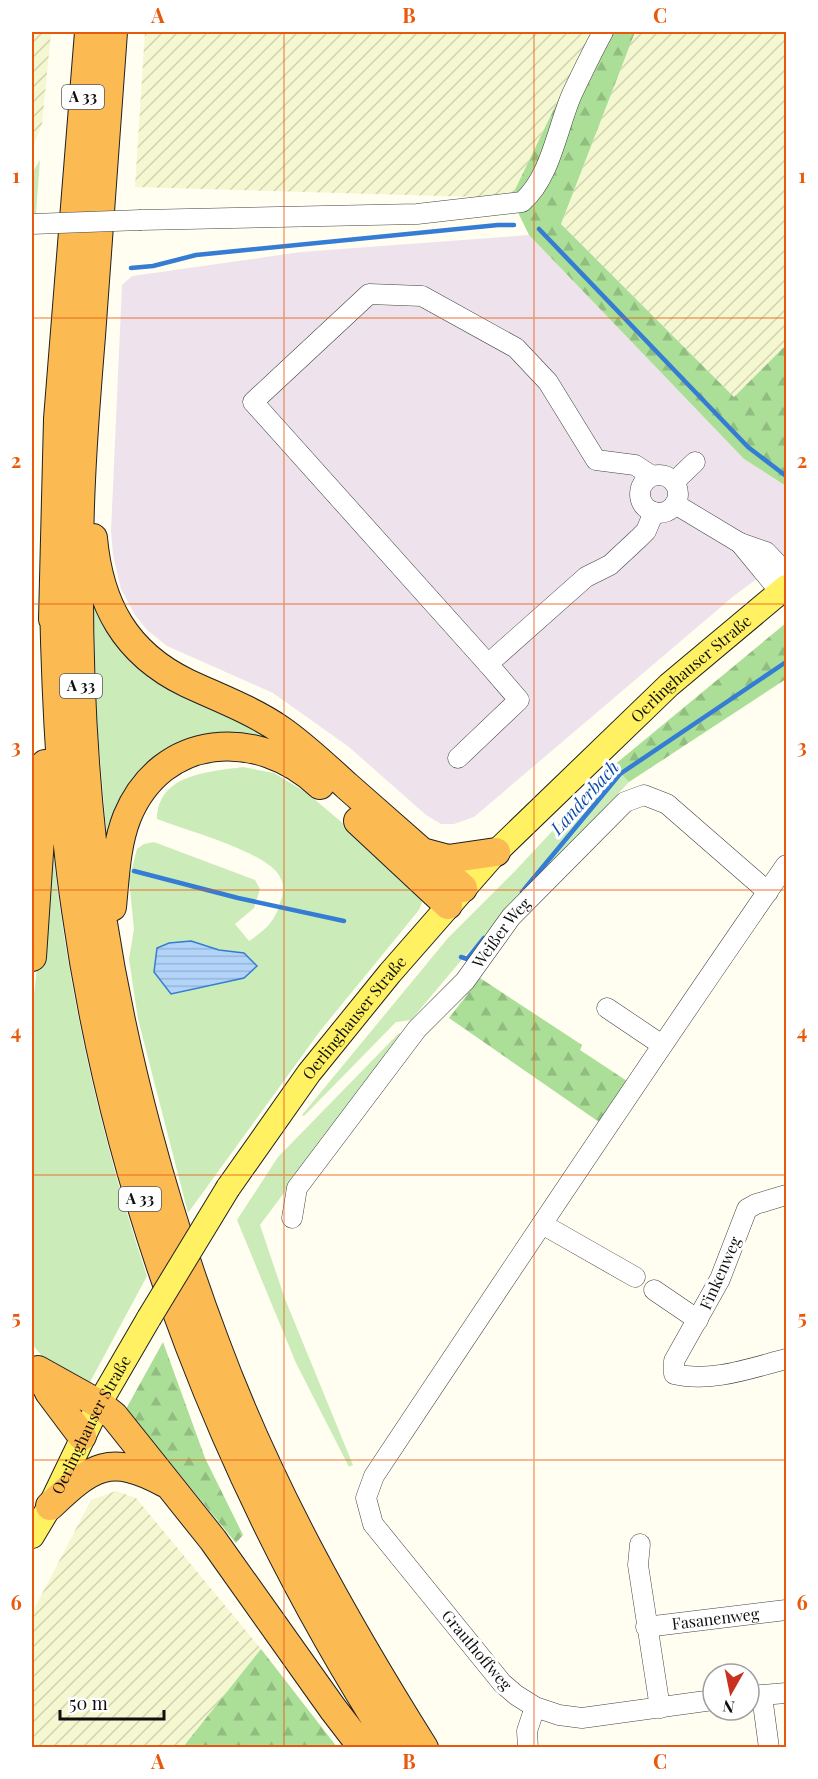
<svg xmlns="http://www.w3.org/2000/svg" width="818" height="1779" viewBox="0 0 818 1779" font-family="'Playfair Display',serif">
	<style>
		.industrial { fill: #eee3ed }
		.farmland { fill: url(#farmland-furrows) }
		.grass { fill: #cbecb8; fill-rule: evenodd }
		.forest { fill: url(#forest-firs) }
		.water { fill: url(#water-rules); stroke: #357cd5; stroke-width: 1.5 }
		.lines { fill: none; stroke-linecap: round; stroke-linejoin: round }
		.stream { stroke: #357cd5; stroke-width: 4.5 }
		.minor-casing { stroke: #424242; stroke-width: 21 }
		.major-casing { stroke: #202020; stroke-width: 26 }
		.highway-casing { stroke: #202020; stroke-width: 30 }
		.minor { stroke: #fff; stroke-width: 20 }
		.major { stroke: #fff161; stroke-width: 24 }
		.highway { stroke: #fcba52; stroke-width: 28 }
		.minor-bridge-casing { stroke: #424242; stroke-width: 21; stroke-linecap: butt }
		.major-bridge-casing { stroke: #202020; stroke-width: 26; stroke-linecap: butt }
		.minor-bridge { stroke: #fff; stroke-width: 20 }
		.major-bridge { stroke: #fff161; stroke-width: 24 }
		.grid { fill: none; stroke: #e8590c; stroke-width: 1.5; stroke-opacity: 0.55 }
		.labels { text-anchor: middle; stroke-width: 6; stroke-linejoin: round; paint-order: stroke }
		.shield { fill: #fff; stroke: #575757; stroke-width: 1.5 }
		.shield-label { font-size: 15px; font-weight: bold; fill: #0f0f0f }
		.street-label { font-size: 16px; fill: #0f0f0f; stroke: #fff }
		.water-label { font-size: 18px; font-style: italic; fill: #104fa9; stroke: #fff }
		.neatline { fill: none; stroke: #e8590c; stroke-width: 2 }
		.grid-label { font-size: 20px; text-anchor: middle; font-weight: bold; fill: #e8590c }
	</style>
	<defs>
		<pattern id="farmland-furrows" width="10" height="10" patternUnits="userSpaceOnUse" patternTransform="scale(1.5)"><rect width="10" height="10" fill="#f4f7cf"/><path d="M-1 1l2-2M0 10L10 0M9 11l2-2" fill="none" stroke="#d0d3b1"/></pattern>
		<pattern id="forest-firs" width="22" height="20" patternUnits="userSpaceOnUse" patternTransform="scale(1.5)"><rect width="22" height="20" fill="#abde96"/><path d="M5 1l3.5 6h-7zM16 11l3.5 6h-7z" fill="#92bd80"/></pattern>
		<pattern id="water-rules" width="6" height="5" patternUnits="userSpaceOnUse" patternTransform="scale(1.5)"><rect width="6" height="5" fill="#b2d4f9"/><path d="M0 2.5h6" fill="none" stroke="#98b5d4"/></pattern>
	</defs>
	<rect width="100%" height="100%" fill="#fffef1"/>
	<path class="industrial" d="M529,235L744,459L786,486V557L735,595L474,817L454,824H441L426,815L349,747L273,693L167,646L147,630L135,615L121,589L113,555L111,531L122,285L132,276L301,252Z"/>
	<path class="farmland" d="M32,32H51L42,124L32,149Z
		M145,32H591L511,198L135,187Z
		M635,32H786V345L734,397L561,224Z
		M116,1491L136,1498L261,1649L183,1747H32V1613L91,1500Z"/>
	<path class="grass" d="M40,160L36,214H32V173Z
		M93,600L331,785L188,746L107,841L97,721Z
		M613,766L629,782L464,957L411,1020L396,1022L304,1116L302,1115L448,938L515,871Z
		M243,767L274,773L307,793L416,885C423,894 424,899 419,910L320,1031L188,1213L138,1019L129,959L134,929L129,880L137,849L144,844L154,842L255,880L260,889L254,908L235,924L249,941C264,931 275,922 280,903C283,895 285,885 280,877C268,852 185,830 157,819C158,774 208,772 243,767ZM191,941L219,950L244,953L157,948Z
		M54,860C70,1002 102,1141 147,1276L89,1384L45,1360L32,1344V1012L49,861Z
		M399,1033L402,1035L260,1225L285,1299L353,1465L349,1467L296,1363L237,1220L278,1157Z"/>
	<path class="forest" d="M591,32H635L561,224L734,397L786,345V486L744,459L529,235L511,198Z
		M786,623V679L629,782L613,766Z
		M480,978L582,1045L580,1050L627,1081L599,1122L449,1018Z
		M163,1342L205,1458L243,1535L236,1543L126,1409Z
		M261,1649L337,1747H183Z"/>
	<path class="water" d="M191,941L219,950L244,953L257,966L244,978L171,994L154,972L157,948L169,943Z"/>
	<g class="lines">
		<path class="stream" d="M539,229L748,447L786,476
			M131,268L153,266L196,255L498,225H514
			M134,871L238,898L344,921
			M522,892L620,774L786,662
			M461,957L467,959L484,938"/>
		<g class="minor-casing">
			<g id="minor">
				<path d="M141,220L417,214L522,202C551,177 557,128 572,94C582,73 592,52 603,32"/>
				<circle cx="659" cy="494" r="19"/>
				<path d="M652,476L635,465L596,460L548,382L516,348L422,296L369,294L253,402L488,664L586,577L610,565L639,538L646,531L654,512"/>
				<path d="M674,482L695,462"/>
				<path d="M675,504L740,543L766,552L786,573"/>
				<path d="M740,543L781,593"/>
				<path d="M458,758L519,700L488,664"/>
				<path d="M607,1008L662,1045"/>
				<path d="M786,1195L756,1204L747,1209L720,1279L674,1361V1374C711,1383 751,1368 786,1359"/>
				<path id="s1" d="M292,1218L297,1188L417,1029L465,981L511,917L625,802L644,795L667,804L768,892"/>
				<path d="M542,1224L635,1277"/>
				<path d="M654,1290L698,1320"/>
				<path d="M640,1544L638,1565L660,1708"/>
				<path id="s2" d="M646,1627L786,1610"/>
				<path d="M750,1696L786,1693"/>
				<path d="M762,1696L769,1748"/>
				<path d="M713,1700L582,1718L559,1715L535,1707L516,1695L502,1683L373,1524L366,1498L374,1476C510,1271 646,1067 786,865"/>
				<path d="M528,1748L527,1731L535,1707"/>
			</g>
		</g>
		<g class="major-casing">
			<g id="major">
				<path id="s3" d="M228,1188L309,1073L390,973L496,852L669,685L786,587"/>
				<path id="s4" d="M32,1536L50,1506L99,1404L149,1318"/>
			</g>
		</g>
		<g class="highway-casing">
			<path id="highway" d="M113,32C106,133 98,234 91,336C85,410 79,485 79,560C78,679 84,799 102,917C124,1059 164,1207 215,1342C268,1485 343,1619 424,1748
				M93,538C99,604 125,653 187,683C219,698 252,710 281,730C304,746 326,767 347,786C386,820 424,854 463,888
				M54,600C56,704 61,808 76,910C118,1208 231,1496 394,1748
				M53,619L58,419L89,32
				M358,821L448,905
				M422,852L448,859L496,852
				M112,907C115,877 116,845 127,817C162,732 258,727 320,785
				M32,957L45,764
				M38,1370L99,1404L114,1416L213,1540L333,1709L363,1748
				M40,1374L49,1392L82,1436
				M50,1506C92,1466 110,1453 165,1483"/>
		</g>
		<use href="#minor" class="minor"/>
		<use href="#major" class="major"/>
		<use href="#highway" class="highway"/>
		<g class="minor-bridge-casing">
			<path id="minor-bridge" d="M32,224L141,220"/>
		</g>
		<g class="major-bridge-casing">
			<path id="major-bridge" d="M149,1318L228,1188"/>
		</g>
		<use href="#minor-bridge" class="minor-bridge"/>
		<use href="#major-bridge" class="major-bridge"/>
	</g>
	<path class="grid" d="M284,32V1748M534,32V1748M32,318H786M32,604H786M32,890H786M32,1175H786M32,1460H786"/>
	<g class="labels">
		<g class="shield">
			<rect x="62" y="85" width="42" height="24" rx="4.5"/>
			<rect x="60" y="674" width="42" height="24" rx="4.5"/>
			<rect x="119" y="1187" width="42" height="24" rx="4.5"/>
		</g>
		<g class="shield-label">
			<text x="83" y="102">A 33</text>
			<text x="81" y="691">A 33</text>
			<text x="140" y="1204">A 33</text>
		</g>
		<g class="street-label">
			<text dy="6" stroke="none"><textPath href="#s3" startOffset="698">Oerlinghauser Straße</textPath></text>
			<text dy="6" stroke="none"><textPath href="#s1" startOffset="358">Weißer Weg</textPath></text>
			<text dy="6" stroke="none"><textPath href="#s3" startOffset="212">Oerlinghauser Straße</textPath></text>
			<text transform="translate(720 1273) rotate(-66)" y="6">Finkenweg</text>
			<text dy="6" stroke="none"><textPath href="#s4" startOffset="126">Oerlinghauser Straße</textPath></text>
			<text dy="6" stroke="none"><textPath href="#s2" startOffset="70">Fasanenweg</textPath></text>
			<text transform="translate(477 1650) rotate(50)" y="6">Grauthoffweg</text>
		</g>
		<g class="water-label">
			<text transform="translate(585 798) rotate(-48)" y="6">Landerbach</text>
		</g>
	</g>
	<rect width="818" height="1779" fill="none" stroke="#ffffff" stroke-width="66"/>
	<g transform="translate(731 1692) rotate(189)"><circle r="28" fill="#ffffff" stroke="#9f9f9f" stroke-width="1.5"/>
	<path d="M0-4.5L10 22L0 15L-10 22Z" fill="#c7311e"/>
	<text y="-9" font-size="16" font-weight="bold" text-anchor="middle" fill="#0f0f0f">N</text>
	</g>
	<path d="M60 1710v9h104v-9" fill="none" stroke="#0f0f0f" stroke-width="3"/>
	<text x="69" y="1710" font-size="18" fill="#0f0f0f" stroke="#ffffff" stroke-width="4.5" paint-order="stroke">50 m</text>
	<rect x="33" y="33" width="752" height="1713" class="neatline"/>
	<g class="grid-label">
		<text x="158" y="23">A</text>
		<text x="409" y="23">B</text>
		<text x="660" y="23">C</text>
		<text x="16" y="183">1</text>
		<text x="802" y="183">1</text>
		<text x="16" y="468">2</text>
		<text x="802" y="468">2</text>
		<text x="16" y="754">3</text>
		<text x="802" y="754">3</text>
		<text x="16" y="1039">4</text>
		<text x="802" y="1039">4</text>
		<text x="16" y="1325">5</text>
		<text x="802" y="1325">5</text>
		<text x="16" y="1610">6</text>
		<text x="802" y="1610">6</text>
		<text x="158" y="1769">A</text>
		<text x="409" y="1769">B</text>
		<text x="660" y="1769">C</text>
	</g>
</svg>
